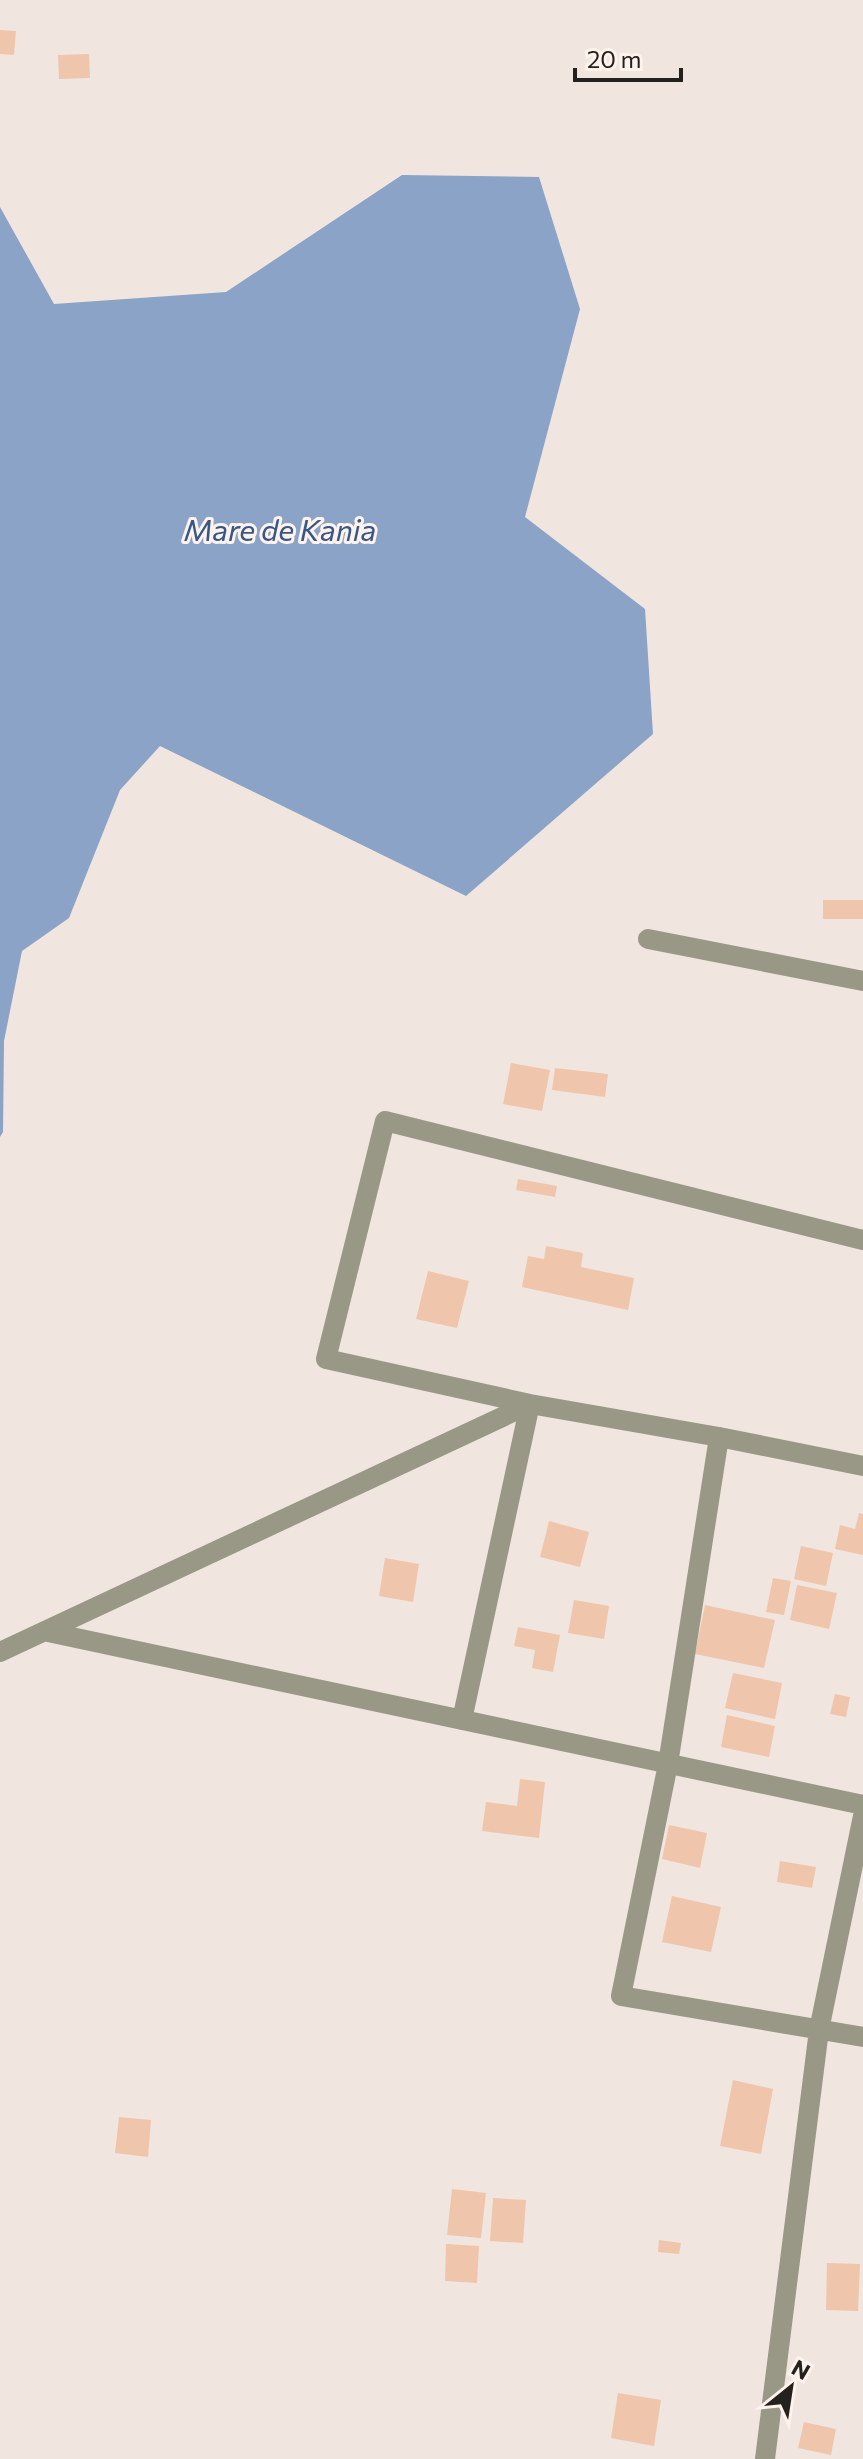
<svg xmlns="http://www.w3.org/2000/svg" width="863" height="2459" viewBox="0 0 863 2459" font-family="Commissioner,sans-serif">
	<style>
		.water { fill: #8ba3c6 }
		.building { fill: #efc6ac }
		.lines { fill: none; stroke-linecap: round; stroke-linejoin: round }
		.minor { stroke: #999886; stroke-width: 20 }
		.labels { text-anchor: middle; stroke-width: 6; stroke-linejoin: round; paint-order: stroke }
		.water-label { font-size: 30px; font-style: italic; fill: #365787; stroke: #fef3ec }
	</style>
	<rect width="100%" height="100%" fill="#f0e5df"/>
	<path class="water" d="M402,175L539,177L580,309L525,517L645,609L653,734L466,896L160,746L120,790L69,918L22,951L4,1041L3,1132L0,1137V207L54,304L226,292Z"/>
	<path class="building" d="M0,30L16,31L14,55L0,54Z
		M89,54L90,78L59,79L58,55Z
		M823,900H863V919H823Z
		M511,1063L550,1070L542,1111L503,1104Z
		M555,1068L608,1074L605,1097L552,1090Z
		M518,1179L557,1186L555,1197L516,1190Z
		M546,1246L583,1253L581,1267L634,1278L628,1310L522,1287L528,1256L544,1259Z
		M428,1271L469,1281L457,1328L416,1319Z
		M859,1513L863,1514V1555L835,1549L840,1525L855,1529Z
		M549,1521L589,1532L580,1567L540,1557Z
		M801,1546L833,1553L826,1586L794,1579Z
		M385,1558L419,1564L413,1602L379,1596Z
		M773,1578L791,1581L784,1615L766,1612Z
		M797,1585L837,1593L829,1629L790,1620Z
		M574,1600L609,1606L604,1639L568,1633Z
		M705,1605L775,1620L764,1668L695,1654Z
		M518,1627L560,1635L553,1672L532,1668L535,1650L514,1646Z
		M733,1673L782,1683L775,1719L725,1708Z
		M835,1694L850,1697L846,1717L830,1714Z
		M727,1715L775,1726L769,1757L721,1747Z
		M520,1779L545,1782L539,1838L482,1831L486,1802L517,1806Z
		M669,1825L707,1833L700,1868L662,1859Z
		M780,1861L816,1867L812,1888L777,1882Z
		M672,1896L721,1907L711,1952L662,1942Z
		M733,2080L773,2089L761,2154L720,2146Z
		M119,2117L151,2120L148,2157L115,2153Z
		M452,2189L486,2193L481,2238L447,2235Z
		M493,2198L526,2200L523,2243L490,2241Z
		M659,2240L681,2243L679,2254L658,2252Z
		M446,2244L479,2246L477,2283L445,2281Z
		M827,2263L860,2264L858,2311L826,2310Z
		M618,2393L661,2400L654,2446L611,2438Z
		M804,2422L836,2429L831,2455L798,2448Z"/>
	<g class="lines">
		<path class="minor" d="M648,939L863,981
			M863,1240L385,1121L326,1359L530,1404L719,1437L863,1466
			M719,1437L668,1764L621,1996L863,2037
			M48,1632L863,1805
			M0,1652L530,1404
			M462,1720L530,1404
			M765,2459L819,2030L863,1816"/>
	</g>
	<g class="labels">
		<g class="water-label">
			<text x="280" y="541">Mare de Kania</text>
		</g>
	</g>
	<g transform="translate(791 2387) rotate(30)" stroke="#fef3ec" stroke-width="6" paint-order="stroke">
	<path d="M0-6L14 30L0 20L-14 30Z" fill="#24201d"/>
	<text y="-12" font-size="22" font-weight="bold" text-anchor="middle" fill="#24201d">N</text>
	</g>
	<path d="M575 68v12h106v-12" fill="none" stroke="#24201d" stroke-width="4"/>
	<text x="587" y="68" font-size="24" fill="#24201d" stroke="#fef3ec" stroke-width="6" paint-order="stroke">20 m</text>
</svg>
